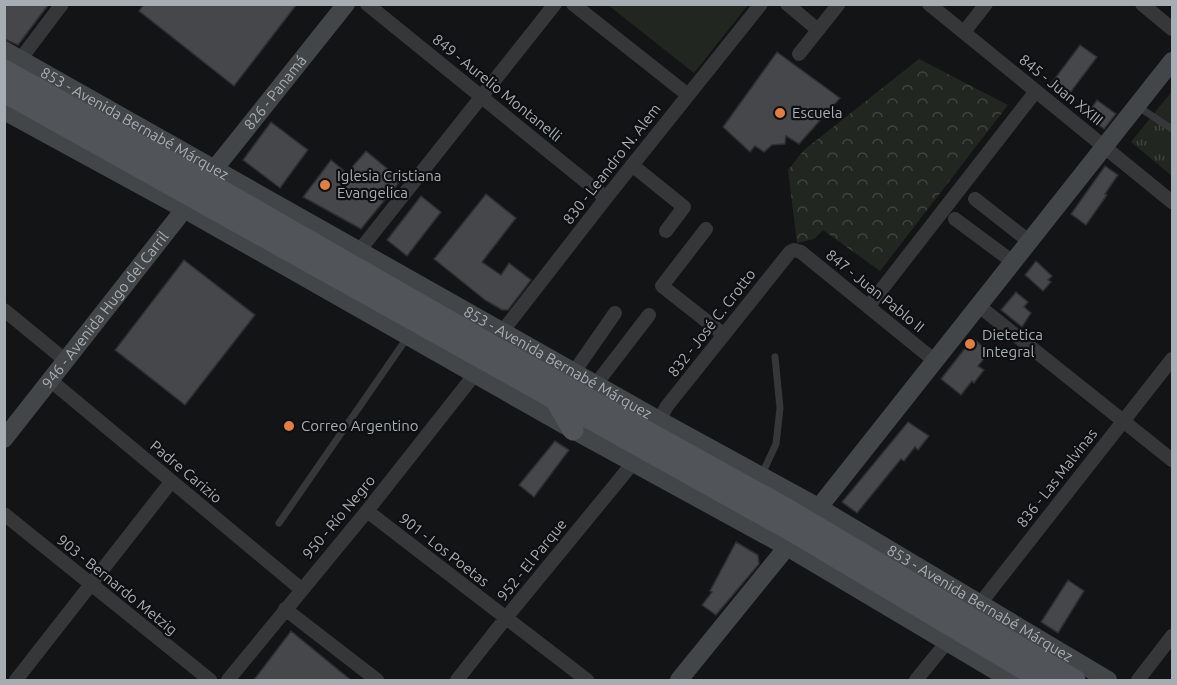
<svg xmlns="http://www.w3.org/2000/svg" width="1177" height="685" viewBox="0 0 1177 685" font-family="Ubuntu,sans-serif">
	<style>
		.grass { fill: url(#grass-tufts) }
		.park { fill: url(#park-crowns) }
		.pitch { fill: #212720 }
		.building { fill: #45474a; stroke: #2d2e31; stroke-width: 1.5 }
		.lines { fill: none; stroke-linecap: round; stroke-linejoin: round }
		.lane { stroke: #353739; stroke-width: 7 }
		.street { stroke: #353739; stroke-width: 14 }
		.secondary { stroke: #434649; stroke-width: 18 }
		.primary { stroke: #515458; stroke-width: 21 }
		.poi-dot { fill: #e27f3e; stroke: #0e0f10; stroke-width: 2 }
		.labels { text-anchor: middle; stroke-width: 4.5; stroke-linejoin: round; paint-order: stroke }
		.street-label { font-size: 15px; fill: #a6aeb4; stroke: #0e0f10 }
		.poi-label { font-size: 15px; fill: #a6aeb4; stroke: #0e0f10; text-anchor: start }
	</style>
	<defs>
		<pattern id="grass-tufts" width="24" height="20" patternUnits="userSpaceOnUse" patternTransform="scale(1.5)"><rect width="24" height="20" fill="#212720"/><path d="M3 7l-1-3M5 7V3M7 7l1-3M15 17l-1-3M17 17v-4M19 17l1-3" fill="none" stroke="#3e443e"/></pattern>
		<pattern id="park-crowns" width="20" height="18" patternUnits="userSpaceOnUse" patternTransform="scale(1.5)"><rect width="20" height="18" fill="#212720"/><path d="M2 6a3 3 0 1 1 6 0M12 15a3 3 0 1 1 6 0" fill="none" stroke="#3e443e"/></pattern>
	</defs>
	<rect width="100%" height="100%" fill="#131415"/>
	<path class="grass" d="M1172,91V176L1131,142Z"/>
	<path class="park" d="M919,59L1008,105L880,271L823,230L814,239L797,243L788,170L804,150Z"/>
	<path class="pitch" d="M608,5H748L694,73Z"/>
	<path class="building" d="M4,4H49L18,45L4,39Z
		M144,4H297L234,86L139,11Z
		M1080,45L1097,57L1067,97L1050,85Z
		M777,52L840,98L799,144L786,136L785,144L772,145L764,152L755,146L750,152L723,127Z
		M1097,100L1116,114L1104,129L1086,116Z
		M271,122L308,150L280,188L243,160Z
		M366,151L401,180L361,229L303,197L331,160L347,173Z
		M1105,166L1118,175L1105,194L1107,195L1086,225L1071,214Z
		M486,194L516,218L482,262L501,275L509,263L531,280L508,310H502L485,300L434,259Z
		M421,196L441,212L407,256L387,240Z
		M184,260L255,315L185,405L115,350Z
		M1036,261L1052,276L1048,280L1051,282L1043,291L1025,275Z
		M1016,292L1028,302L1024,307L1031,313L1022,327L1001,310Z
		M973,338L989,352L978,366L984,370L974,383L972,381L961,395L941,379Z
		M908,422L929,436L918,450L915,447L904,461L901,459L857,513L842,502Z
		M555,441L569,450L534,497L519,485Z
		M736,542L758,555L759,564L716,615L702,605L712,592L710,591Z
		M1068,580L1084,591L1058,633L1041,622Z
		M291,631L352,681H253Z"/>
	<g class="lines">
		<path class="lane" d="M1137,106L1172,129
			M762,474L776,444L780,408L775,357
			M279,523L407,338"/>
		<path class="street" d="M367,4L606,198
			M573,4L688,95
			M787,4L818,30
			M929,4L1172,202
			M1142,4L1172,29
			M964,32L986,4
			M799,54L838,5
			M16,65L62,4
			M632,165L684,207L666,231
			M975,199L1030,242
			M955,219L1013,262
			M706,229L662,286L723,334
			M359,251L555,4
			M979,306L1172,460
			M868,307L1036,91
			M4,310L65,360
			M498,337L606,198L761,4
			M574,372L615,313
			M50,380L301,589
			M596,384L649,315
			M659,420L667,406L790,252L794,250L801,252L935,361
			M367,511L587,680
			M4,514L210,680
			M285,609L377,680
			M975,610L1172,359
			M16,680L171,482
			M228,680L367,511L475,374
			M457,680L505,619L633,463
			M916,680L947,642
			M1138,680L1172,636"/>
		<g class="secondary">
			<path id="s1" d="M4,50L659,420L818,507L1108,680"/>
			<path d="M4,111L184,209L573,430L787,547L1011,680"/>
			<path id="s2" d="M208,177L346,4"/>
			<path id="s3" d="M4,439L190,202"/>
			<path d="M812,516L1172,61"/>
			<path d="M679,680L795,537"/>
		</g>
		<path class="primary" d="M4,70L205,181L493,346L789,510L1075,680
			M4,92L797,534L1042,680
			M555,399L573,430"/>
	</g>
	<g class="poi-dot">
		<circle cx="780" cy="113" r="6"/>
		<circle cx="325" cy="185" r="6"/>
		<circle cx="970" cy="344" r="6"/>
		<circle cx="289" cy="426" r="6"/>
	</g>
	<g class="labels">
		<g class="street-label">
			<text transform="translate(497 88) rotate(39)" y="5">849 - Aurelio Montanelli</text>
			<text transform="translate(1061 90) rotate(39)" y="5">845 - Juan XXIII</text>
			<text dy="5" stroke="none"><textPath href="#s2" startOffset="108">826 - Panamá</textPath></text>
			<text dy="5" stroke="none"><textPath href="#s1" startOffset="150">853 - Avenida Bernabé Márquez</textPath></text>
			<text transform="translate(612 164) rotate(-52)" y="5">830 - Leandro N. Alem</text>
			<text transform="translate(875 291) rotate(39)" y="5">847 - Juan Pablo II</text>
			<text dy="5" stroke="none"><textPath href="#s3" startOffset="164">946 - Avenida Hugo del Carril</textPath></text>
			<text transform="translate(712 323) rotate(-52)" y="5">832 - José C. Crotto</text>
			<text dy="5" stroke="none"><textPath href="#s1" startOffset="636">853 - Avenida Bernabé Márquez</textPath></text>
			<text transform="translate(186 472) rotate(40)" y="5">Padre Carizio</text>
			<text transform="translate(1057 478) rotate(-52)" y="5">836 - Las Malvinas</text>
			<text transform="translate(339 517) rotate(-50)" y="5">950 - Río Negro</text>
			<text transform="translate(444 550) rotate(38)" y="5">901 - Los Poetas</text>
			<text transform="translate(532 560) rotate(-51)" y="5">952 - El Parque</text>
			<text transform="translate(117 585) rotate(39)" y="5">903 - Bernardo Metzig</text>
			<text dy="5" stroke="none"><textPath href="#s1" startOffset="1122">853 - Avenida Bernabé Márquez</textPath></text>
		</g>
		<g class="poi-label">
			<text x="792" y="118">Escuela</text>
			<text x="337" y="181">Iglesia Cristiana<tspan x="337" dy="17">Evangelica</tspan></text>
			<text x="982" y="340">Dietetica<tspan x="982" dy="17">Integral</tspan></text>
			<text x="301" y="431">Correo Argentino</text>
		</g>
	</g>
	<rect width="1177" height="685" fill="none" stroke="#a6aeb4" stroke-width="12"/>
</svg>
